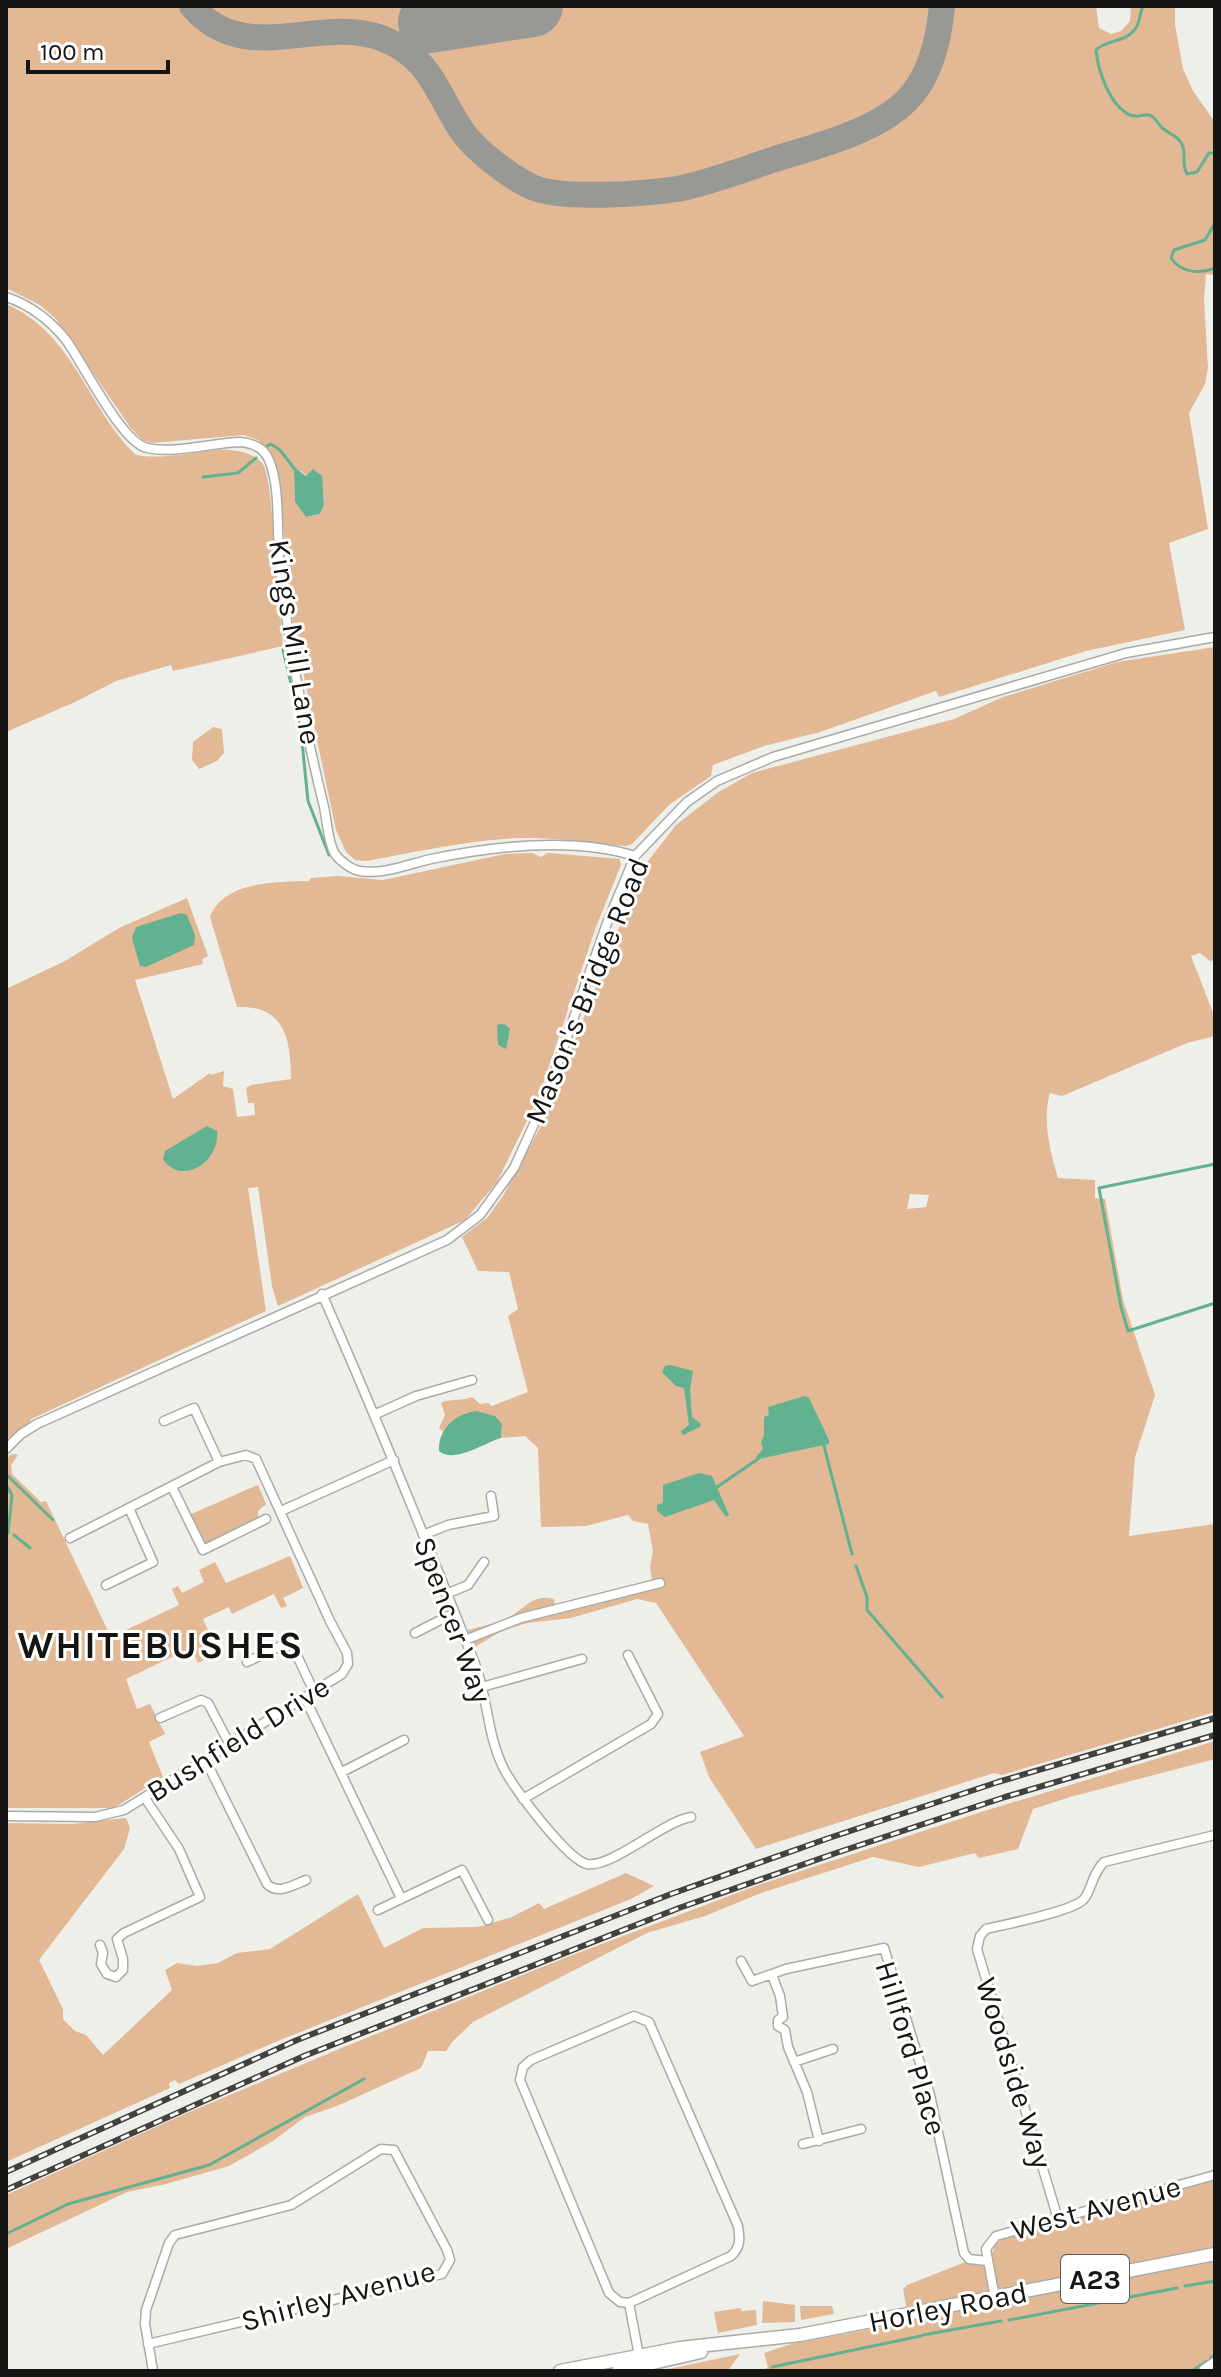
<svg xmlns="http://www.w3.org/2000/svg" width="1221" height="2377" viewBox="0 0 1221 2377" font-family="Karla,sans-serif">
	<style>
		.green { fill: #e2b895; fill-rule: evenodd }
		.water { fill: #62b191 }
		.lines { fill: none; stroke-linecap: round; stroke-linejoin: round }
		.stream { stroke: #62b191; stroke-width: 3 }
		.taxiway { stroke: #989894; stroke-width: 26 }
		.runway { stroke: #989894; stroke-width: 62 }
		.minor-casing { stroke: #aaaba5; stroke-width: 11 }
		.primary-casing { stroke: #aaaba5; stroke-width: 15 }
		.minor { stroke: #fff; stroke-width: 8 }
		.primary { stroke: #fff; stroke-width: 12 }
		.rail-casing { stroke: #414240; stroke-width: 6 }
		.rail { stroke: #fffffe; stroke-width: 3; stroke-dasharray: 9; stroke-linecap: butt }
		.labels { text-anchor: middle; stroke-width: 6; stroke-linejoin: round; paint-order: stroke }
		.shield { fill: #fffffe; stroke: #5b5c5a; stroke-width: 2 }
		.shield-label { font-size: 28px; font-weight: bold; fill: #151614 }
		.street-label { font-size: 30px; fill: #151614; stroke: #fffffe }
		.district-label { font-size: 38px; font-weight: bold; letter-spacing: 2px; fill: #151614; stroke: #fffffe }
	</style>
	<rect width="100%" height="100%" fill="#eeefe9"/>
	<path class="green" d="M6,6H185C192,15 200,26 210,32C261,60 330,21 383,44C435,66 432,103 462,140C477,159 502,177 523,189C554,206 643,199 679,194C714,188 749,173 783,161C822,148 873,138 905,110C935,83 942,44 947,6H1096L1099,28L1111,34L1121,31L1130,21L1131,6H1175V25L1183,69L1193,91L1215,122V275L1206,274L1204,300L1208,368L1205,384L1189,413L1208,529L1169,543L1185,630L1086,651L939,697L936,691L820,732L764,746L713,765L711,776L669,805L632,844L626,846C591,843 556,837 520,838C468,840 417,852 366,861L355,860L346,852L336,830L310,707L293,621L279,484L270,452L258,440L244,435L151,443L142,440L130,427L56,319L40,305L6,288ZM301,471L323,488L324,505L320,514L306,517L295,502L294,472Z
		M199,6H936C933,42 922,79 894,104C865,128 803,143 766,156C737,165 708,177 679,184C647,191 558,194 529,179C506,167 479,147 465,125C439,86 434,51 384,33C323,11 248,59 199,6Z
		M6,304C74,333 87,408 136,455C163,460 190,452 216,450C231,449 251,451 262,463C272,474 275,555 274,573L277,576L283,646L173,671L171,665L116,681L75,702L6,732Z
		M1215,647V960L1210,961L1200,953L1191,956L1215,1018V1036L1187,1043L1062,1096L1050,1093C1042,1119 1050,1152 1058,1178L1095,1180V1198L1105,1199L1123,1300L1155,1395L1135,1457L1129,1536L1215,1524V1712L1002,1775L994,1773L756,1849L709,1777L700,1752L744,1736L656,1603L637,1599L571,1618L527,1623L501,1631L475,1647L468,1630C482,1626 500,1623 513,1615C527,1606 534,1594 554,1599L556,1612L653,1588L650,1567L653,1551L648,1524L633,1521L628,1515L586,1526L541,1527L538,1448L525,1436L501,1438L502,1424C485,1404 459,1414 443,1431L439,1428L445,1415L441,1403C449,1398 460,1402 472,1397L480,1404L488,1403L492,1406L528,1392L508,1316L518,1309L509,1272L478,1271L462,1237L487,1218L503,1196L542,1124L642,869L676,825L717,793L752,773L954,719L1003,697L1117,662ZM910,1194L929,1195L926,1207L907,1209Z
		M213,727L222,729L224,753L217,761L199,769L192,760L193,742Z
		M532,853L541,857L548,853L620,859L621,865L596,927L539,1096L497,1182L465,1220L278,1306L272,1286L258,1187L248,1188L266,1311L31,1419L30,1422L6,1440V989L65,961L119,928L187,898L208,956L202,959L203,964L135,980L173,1099L210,1073L211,1075L224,1071L223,1086L233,1089L237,1117L255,1115L254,1103H248L246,1088L251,1085L291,1079C291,1040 285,1005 237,1007L210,917C224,881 276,882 309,881L311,878L338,876L383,880L505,854Z
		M15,1454L18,1455L11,1465L12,1474L41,1502L46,1501L111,1637L179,1605L172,1589L178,1586L182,1593L204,1582L199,1570L215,1562L226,1583L290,1556L303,1588L283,1598L287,1606L281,1608L274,1594L232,1614L229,1607L203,1619L215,1646L201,1653L204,1660L198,1663L191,1648L126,1679L137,1709L150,1704L165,1734L149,1742L163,1777L117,1806L108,1808H6V1464L9,1455Z
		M258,1485L266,1504L258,1511V1519L206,1543L203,1542L189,1515Z
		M1215,1741V1759L1070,1797L1033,1809L1018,1849L979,1858L975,1853L919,1867L873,1857L761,1893L705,1916L647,1933L473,2022L453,2041L446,2051H428L421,2068L337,2106L305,2117L273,2141L229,2166L166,2184L127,2192L6,2249V2195L182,2115L339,2049L562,1959L761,1884L981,1812Z
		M126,1818L130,1828L124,1849L39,1960L63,2009V2019L75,2031L86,2035L103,2055L172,1990L165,1970L177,1963L197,1966L218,1963L237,1953L270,1949L358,1894L384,1948L423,1928L478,1927L512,1917L539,1903L544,1909L626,1873L654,1886L631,1899L273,2043L179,2084L175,2080L169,2083L170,2088L6,2162V1823L73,1824Z
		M1215,2180V2371H763L768,2367L764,2353L791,2344L909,2322L903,2289L907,2285L963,2263L991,2257L995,2245L1002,2239Z
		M763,2301L795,2305V2322L762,2323Z
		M800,2306H832L834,2314L801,2320Z
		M740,2308L742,2311L756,2310L757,2325L718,2333L714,2312Z
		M740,2354L728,2371H659Z"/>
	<path class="water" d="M313,469L322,476L324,505L320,514L306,517L295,502L294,472L298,470L306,476Z
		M181,913L187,915L195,935L194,945L146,967L140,966L132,938L136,927Z
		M501,1024L506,1025L510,1029L506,1049L498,1045L497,1025Z
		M207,1126L217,1131C220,1164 180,1186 163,1159L165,1151Z
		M670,1365L693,1371L690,1389L692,1417L701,1424L700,1427L683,1435L681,1431L689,1425L684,1388L676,1386L662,1372L665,1366Z
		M805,1396L809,1398L829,1440V1444L758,1459L756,1457L763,1449L761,1442L764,1435V1417L769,1415L768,1407Z
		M476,1411L495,1416L502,1424L501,1438C484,1443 454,1464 439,1451C438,1428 456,1414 476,1411Z
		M699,1473L712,1476L729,1515L726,1517L714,1500L665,1517L657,1511V1505L663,1503V1485Z"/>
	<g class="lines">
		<path class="stream" d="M1143,6C1140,12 1140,20 1137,26C1128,43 1107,39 1096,50C1098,71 1110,106 1130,115C1138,118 1142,114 1149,115C1155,116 1158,124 1162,128C1167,132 1173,134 1178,139C1189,149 1180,163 1187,174L1197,172L1209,153H1215
			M1215,223L1205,240L1174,250L1171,258C1181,273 1199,274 1215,268
			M267,446L271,444L280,450L297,472
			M203,477L238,473L256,458
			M283,650L300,722L308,801L329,855
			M1215,1164L1099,1188L1121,1307L1128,1331L1215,1303
			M824,1446L852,1554
			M6,1479L7,1475L53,1520
			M6,1485L12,1495L8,1533
			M717,1487L758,1459
			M14,1535L30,1548
			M856,1566L867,1597V1610L942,1697
			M6,2234L68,2204L209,2165L364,2079
			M1185,2286L1215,2281
			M1009,2320L1177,2288
			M923,2335L1001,2321
			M1211,2358L1215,2355
			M772,2367L921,2336
			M1192,2371L1207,2361"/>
		<path class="taxiway" d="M192,6C244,68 318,15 381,38C430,56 436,92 462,131C476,151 510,177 532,187C560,200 645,194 677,189C708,183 739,171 769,161C812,147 875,133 907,100C931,76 939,39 942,6"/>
		<path class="runway" d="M429,22L532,6"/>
		<g class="minor-casing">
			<path id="minor" d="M6,297C29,304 51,321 66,340C83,363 121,442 147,448C173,454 212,443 240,442C253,443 264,448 269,460C280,485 277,529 279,556C287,641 304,725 324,807C327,820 328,843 335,854C340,861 352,870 360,871C383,875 409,864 431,859C494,846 574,837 635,856
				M322,1294C376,1416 426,1540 475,1664C488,1698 487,1736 504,1769C513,1788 568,1860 587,1864C612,1868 662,1822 691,1817
				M376,1414L416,1396L472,1380
				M164,1421L194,1408L219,1462
				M6,1449L21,1434L37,1424L447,1240L480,1215L514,1168L545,1100L607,923L635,856L687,802L717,781L773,757L1126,653L1215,637
				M172,1487L203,1550L266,1519
				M281,1511L394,1460
				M423,1535L448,1525L494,1516L491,1496
				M106,1585L153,1562L129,1508
				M446,1594L468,1585L484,1562
				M415,1633L454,1613
				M465,1640L521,1618L660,1583
				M247,1662L285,1644L293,1647L314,1692
				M482,1687L582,1659
				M305,1698L401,1898
				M160,1718L201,1700L208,1703L230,1745
				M206,1761L267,1884C278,1895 293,1885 306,1880
				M342,1772L404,1740
				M523,1799L651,1724L658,1714L628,1655
				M6,1816L95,1817L124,1810L342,1674L348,1664L347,1653L330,1621L256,1459L246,1455L219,1462L70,1538
				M378,1910L462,1870L488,1920
				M100,1945L103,1953L101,1964L107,1974L116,1977L123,1970V1959L117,1939L124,1933L200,1897L179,1849L145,1798
				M741,1961L752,1981L786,1969L884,1948L930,2095L964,2253L969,2259L987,2261
				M772,1975L780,1996L783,2017L778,2020V2026L785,2030L788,2047L807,2092L819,2141
				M794,2062L833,2049
				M803,2144L861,2129
				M1058,2219L977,1949L980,1936L986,1929C1007,1924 1070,1912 1083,1900C1092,1891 1091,1875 1104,1862L1215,1835
				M995,2298L986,2249L996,2236L1215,2175
				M629,2303L731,2256C741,2247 740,2238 738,2226L649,2022L634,2016L531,2060L523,2067L520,2080L609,2293L620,2302L629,2303L639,2356
				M148,2344L442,2274L450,2260L447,2250L394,2150L381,2149L291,2205L175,2235L169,2243L146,2310L145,2324L153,2371"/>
		</g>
		<g class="primary-casing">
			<path id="primary" d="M560,2371L680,2348L800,2335L1215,2254
				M618,2371L701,2352
				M1205,2371L1215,2364"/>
		</g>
		<use href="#minor" class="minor"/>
		<use href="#primary" class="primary"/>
		<g class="rail-casing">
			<path id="rail" d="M6,2172L297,2040L671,1894L829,1838L998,1782L1215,1718
				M6,2190L304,2056L679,1908L836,1853L1005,1797L1215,1735"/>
		</g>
		<use href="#rail" class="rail"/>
	</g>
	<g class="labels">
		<rect class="shield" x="1061" y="2255" width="68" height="48" rx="6"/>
		<g class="shield-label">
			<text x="1095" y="2289">A23</text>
		</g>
		<g class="street-label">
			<text transform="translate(295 642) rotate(81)" y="10">Kings Mill Lane</text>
			<text transform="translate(587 991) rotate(-68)" y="10">Mason's Bridge Road</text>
			<text transform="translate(453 1620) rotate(70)" y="10">Spencer Way</text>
			<text transform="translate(238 1739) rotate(-32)" y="10">Bushfield Drive</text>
			<text transform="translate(911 2048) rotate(73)" y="10">Hillford Place</text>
			<text transform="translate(1014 2073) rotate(73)" y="10">Woodside Way</text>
			<text transform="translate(1096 2208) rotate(-15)" y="10">West Avenue</text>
			<text transform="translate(338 2296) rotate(-15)" y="10">Shirley Avenue</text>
			<text transform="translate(948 2307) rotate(-11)" y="10">Horley Road</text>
		</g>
		<g class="district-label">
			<text x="161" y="1658">WHITEBUSHES</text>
		</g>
	</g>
	<rect width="1221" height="2377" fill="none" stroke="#151614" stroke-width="16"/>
	<path d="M28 60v12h140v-12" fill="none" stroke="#151614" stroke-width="4"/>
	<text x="40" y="60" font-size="24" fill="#151614" stroke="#fffffe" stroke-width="6" paint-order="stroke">100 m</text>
</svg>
